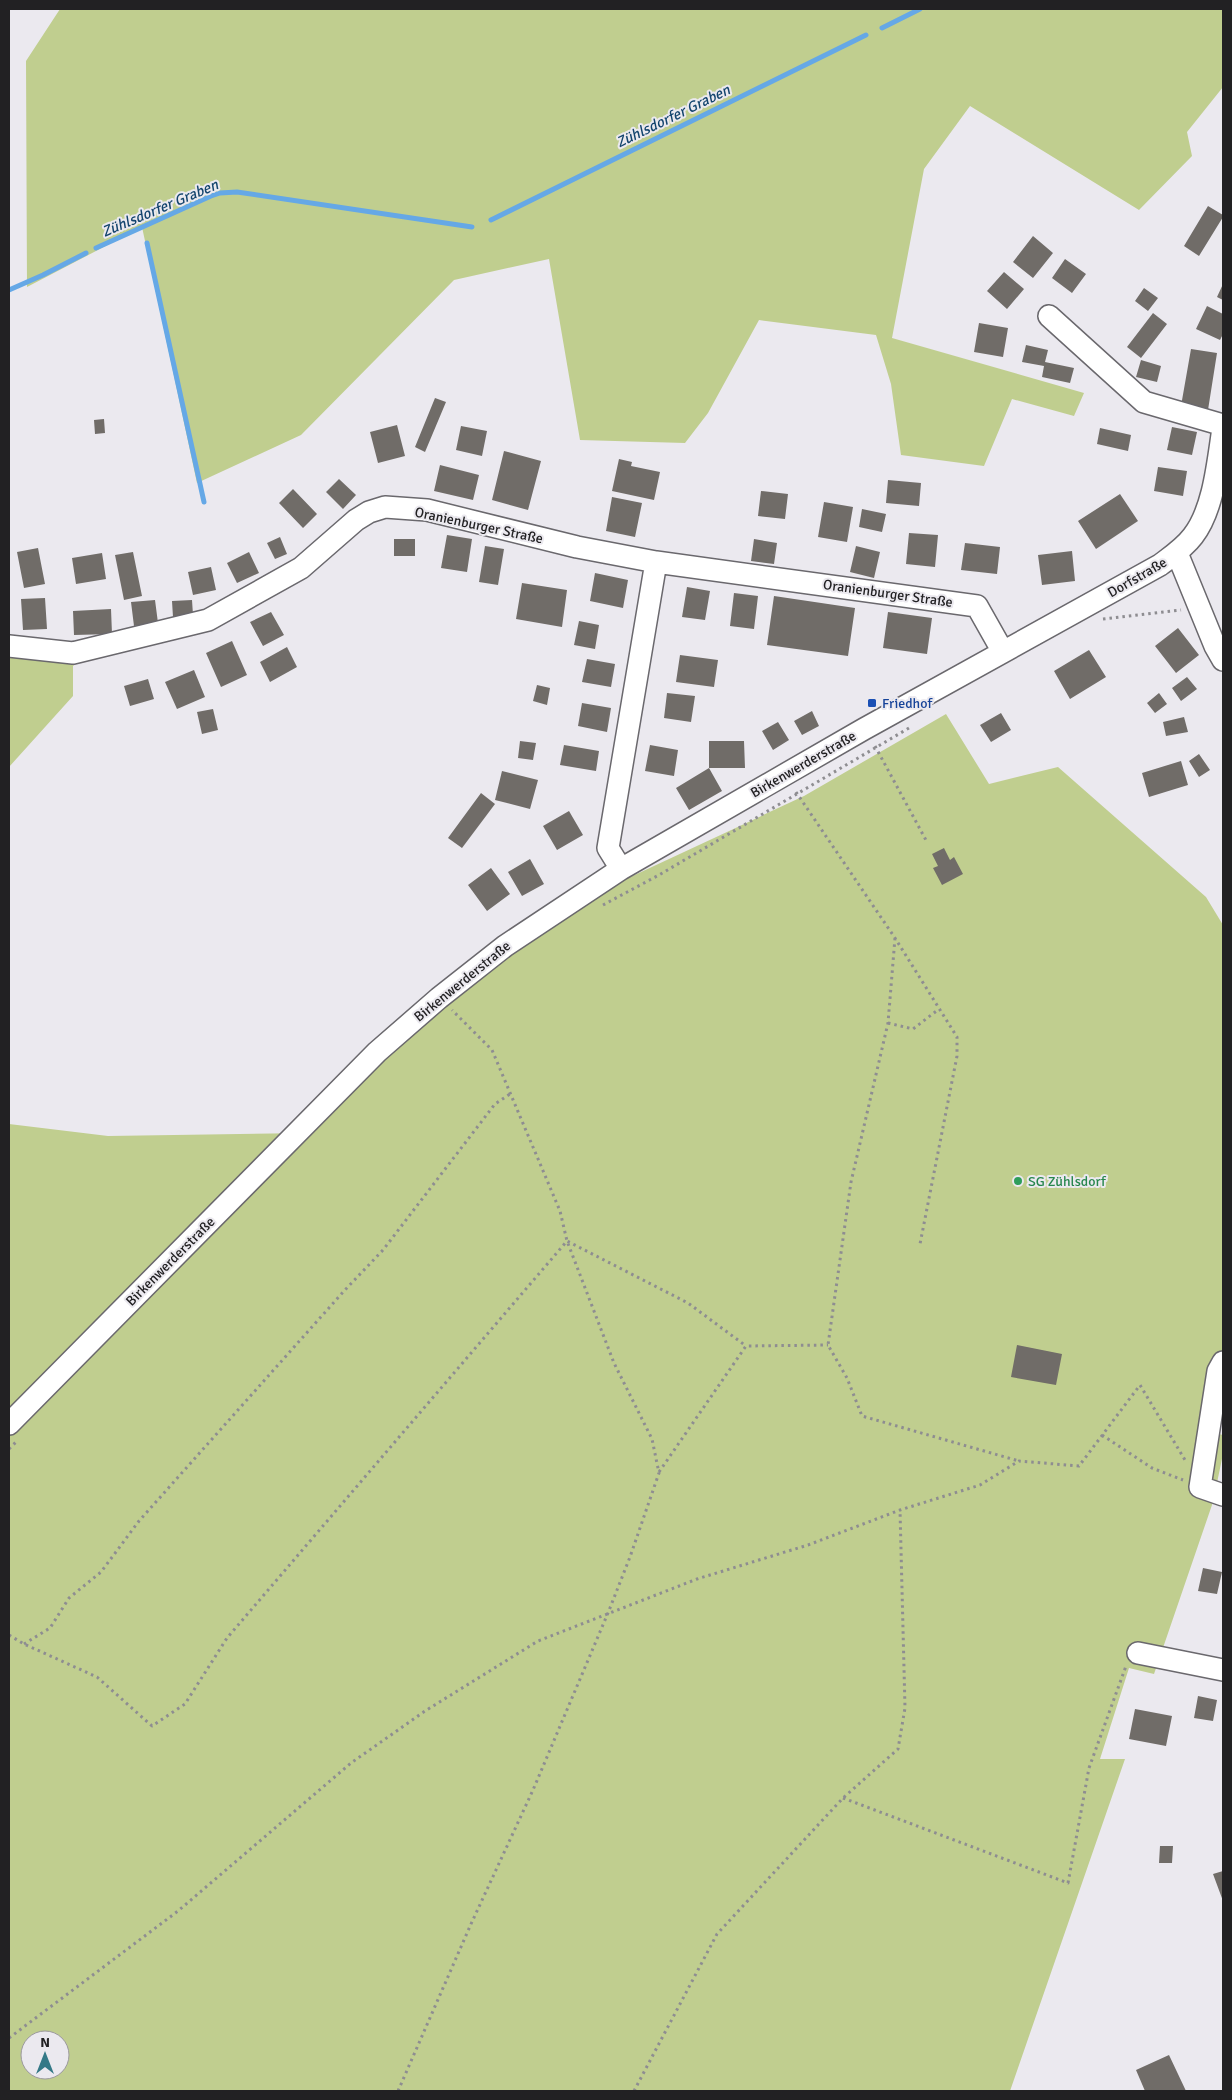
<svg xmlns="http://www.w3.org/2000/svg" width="1232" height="2100" viewBox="0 0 1232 2100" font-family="Signika,sans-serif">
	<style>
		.green { fill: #c0ce8f; fill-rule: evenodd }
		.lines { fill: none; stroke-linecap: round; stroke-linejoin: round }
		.stream { stroke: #65a8e6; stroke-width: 5 }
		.building { fill: #706c68 }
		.minor-casing { stroke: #6a686d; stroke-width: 24 }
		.path { stroke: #8e8d91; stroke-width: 3; stroke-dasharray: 2.5 4; stroke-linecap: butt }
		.minor { stroke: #fff; stroke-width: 21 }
		.transit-dot { fill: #1a4fb4; stroke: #ebe9ef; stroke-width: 2 }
		.leisure-dot { fill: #2e9e5b; stroke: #ebe9ef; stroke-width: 2 }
		.labels { text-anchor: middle; stroke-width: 4; stroke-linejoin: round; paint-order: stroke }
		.street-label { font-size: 14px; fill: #222123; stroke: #ebe9ef }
		.transit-label { font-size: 14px; fill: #164399; stroke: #ebe9ef; text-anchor: start }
		.leisure-label { font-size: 14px; fill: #27864d; stroke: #ebe9ef; text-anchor: start }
		.water-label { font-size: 15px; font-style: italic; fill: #13446d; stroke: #ebe9ef }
	</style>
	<rect width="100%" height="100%" fill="#ebe9ef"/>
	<path class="green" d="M60,9H1223V87L1187,132L1192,156L1139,210L970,106L924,169L892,338L1084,393L1074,416L1012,399L984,466L901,455L891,384L876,335L759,320L708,413L685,443L580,440L549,259L454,280L301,435L197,483L142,227L27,287L26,61Z
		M9,642L89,654L73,666V696L9,767Z
		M946,714L989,784L1058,767L1206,897L1223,925V1367L1214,1433L1223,1435V1454L1213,1502L1154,1674L1129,1668L1100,1759H1125L1010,2091H9V1124L108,1136L308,1133L448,1000L502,958L611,886L804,796ZM30,2040H60V2070H30Z"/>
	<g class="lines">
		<path class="stream" d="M882,28L920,9
			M491,220L866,35
			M147,243L204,502
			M96,248L211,196L220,193L237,192L472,227
			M9,290L43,275L86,253"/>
	</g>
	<path class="building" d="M1208,206L1223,215V217L1199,256L1184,246Z
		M1033,236L1053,253L1033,278L1013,262Z
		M1065,259L1086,274L1072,293L1052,278Z
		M1004,272L1024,289L1007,309L987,291Z
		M1223,284V300L1217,297Z
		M1144,288L1158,298L1148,311L1135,301Z
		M1207,306L1223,314V334L1220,340L1196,329Z
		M1153,313L1167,324L1141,358L1127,347Z
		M979,323L1008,328L1003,357L974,352Z
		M1026,345L1048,350L1045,362L1074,368L1070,383L1042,377L1044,366L1022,362Z
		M1191,349L1217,353L1208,410L1181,406Z
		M1141,360L1161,366L1157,382L1136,377Z
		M435,398L446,402L425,452L415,447Z
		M104,419L105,433L95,434L94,420Z
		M397,425L405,456L378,463L370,432Z
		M461,426L487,431L482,456L456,450Z
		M1172,427L1197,432L1192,455L1167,450Z
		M1100,428L1131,435L1128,451L1097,444Z
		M504,451L541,461L528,510L492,500Z
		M619,459L632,462L631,466L660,472L654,500L612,491Z
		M440,465L479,475L473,500L434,491Z
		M1158,467L1187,471L1183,496L1154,491Z
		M339,479L356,495L343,509L326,492Z
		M888,480L921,483L919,506L886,503Z
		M293,489L317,514L303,528L279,503Z
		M761,491L788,494L785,519L758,516Z
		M1120,494L1138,521L1096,549L1078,521Z
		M612,497L642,503L635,537L606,531Z
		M824,502L853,507L847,542L818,537Z
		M862,509L886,514L882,532L859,527Z
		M909,533L938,535L935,567L906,564Z
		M447,535L472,539L467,572L441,568Z
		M280,537L287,554L275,559L267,543Z
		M394,539H415V556H394Z
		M754,539L777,543L774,564L751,561Z
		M965,543L1000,547L997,574L961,570Z
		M485,546L504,549L498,585L479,582Z
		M856,546L880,552L874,578L850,572Z
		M38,548L45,584L24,588L17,552Z
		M1072,551L1075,581L1042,585L1038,555Z
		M133,552L142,596L124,600L115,555Z
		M249,552L259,573L237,583L227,563Z
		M102,553L106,579L76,584L72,558Z
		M211,567L216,590L193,595L188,572Z
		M595,573L628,580L623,608L590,601Z
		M522,583L567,590L562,627L516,619Z
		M687,587L710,591L705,620L682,617Z
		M734,593L758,596L754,629L730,626Z
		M774,596L855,608L848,656L767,645Z
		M45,598L47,629L23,630L21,599Z
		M155,600L158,623L134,626L131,602Z
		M192,600L193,615L173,617L172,601Z
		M111,609L112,634L74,635L73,611Z
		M271,612L284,635L263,646L250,622Z
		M888,612L932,618L927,654L883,648Z
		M579,621L599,625L595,649L574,645Z
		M1178,628L1199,655L1176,673L1155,646Z
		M232,641L247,675L221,687L206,653Z
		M287,647L297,667L270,682L260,662Z
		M1089,650L1106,677L1070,699L1054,671Z
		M680,655L718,660L714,687L676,682Z
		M587,659L615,664L611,687L582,682Z
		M194,670L205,697L177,709L165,682Z
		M1187,677L1197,689L1181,701L1172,688Z
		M148,679L154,699L130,706L124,686Z
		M537,685L550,688L547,705L533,701Z
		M667,693L695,696L691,722L664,718Z
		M1159,693L1167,704L1155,713L1147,703Z
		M582,703L611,708L607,732L578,726Z
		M213,709L218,730L202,734L197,712Z
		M812,711L819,726L802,735L794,721Z
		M1001,713L1011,730L991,742L980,725Z
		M1184,717L1188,732L1166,736L1163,722Z
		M778,722L789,740L773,750L762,731Z
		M520,741L536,743L533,760L518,758Z
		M709,741H744L745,768H709Z
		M564,745L599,751L596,771L560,765Z
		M650,745L678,750L674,776L645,771Z
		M1199,754L1210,770L1199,777L1189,761Z
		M1181,761L1188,785L1149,797L1142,773Z
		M709,768L722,791L689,810L676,788Z
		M502,771L538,780L530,809L495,800Z
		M481,793L495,804L462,848L448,838Z
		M569,811L583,835L557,850L543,826Z
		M944,848L950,860L954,857L963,874L942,885L933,868L938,866L932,854Z
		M530,859L544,884L522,896L508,872Z
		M491,868L510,894L487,911L468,885Z
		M1017,1345L1062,1354L1056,1385L1011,1377Z
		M1203,1568L1222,1572L1217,1594L1198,1591Z
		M1198,1696L1217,1700L1213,1721L1194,1718Z
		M1135,1709L1172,1716L1166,1746L1129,1739Z
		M1160,1846H1173L1172,1863H1159Z
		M1223,1871V1901L1213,1874Z
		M1169,2055L1186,2091H1145L1136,2070Z"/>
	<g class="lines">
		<g class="minor-casing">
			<path id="minor" d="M1049,316L1144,402L1223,425
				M1177,553L1215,646L1223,660
				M9,646L73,653L208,620L301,568L356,520L369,512L385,507L427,510L577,547L656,562L977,606L1003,652
				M621,869L608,848L656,562
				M1223,1362L1218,1371L1200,1487L1223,1495
				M9,1424L377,1052L439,998L505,946L621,869L864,729L1160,565C1172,556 1184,548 1193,536C1214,509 1218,461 1223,428
				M1138,1653L1223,1670"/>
		</g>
		<path class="path" d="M1103,619L1181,610
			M875,746L927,842
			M796,792L895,938L957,1037V1056L920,1244
			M603,905L659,875L909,728
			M895,938L888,1023L851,1182L828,1345L847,1378L862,1416L1019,1461
			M888,1023L913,1029L939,1009
			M1102,1435L1152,1468L1183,1480
			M9,1449L17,1441
			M659,1472L746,1346L828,1345
			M9,1635L24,1644L97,1677L152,1726L185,1704L227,1638L567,1241L688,1303L746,1346
			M24,1644L50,1628L69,1598L101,1572L139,1521L344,1291L383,1250L495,1104L510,1094
			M843,1798L1068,1883L1089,1768L1126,1666
			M9,2038L178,1911L351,1763L425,1711L538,1641L697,1579L808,1545L900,1510L980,1485L1019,1461L1079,1466L1140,1385L1185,1460
			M398,2091L471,1924L533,1790L608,1613L630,1557L659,1473L652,1439L614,1363L567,1241L560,1211L492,1050L452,1010
			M634,2091L717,1934L843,1798L898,1749L905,1708L900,1510"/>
		<use href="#minor" class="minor"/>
	</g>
	<rect class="transit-dot" x="867" y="698" width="10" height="10" rx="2.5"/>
	<circle class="leisure-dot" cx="1018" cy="1181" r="5"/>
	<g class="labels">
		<g class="street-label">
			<text transform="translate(479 525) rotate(12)" y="5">Oranienburger Straße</text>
			<text transform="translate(1137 577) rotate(-30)" y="5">Dorfstraße</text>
			<text transform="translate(888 593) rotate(8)" y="5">Oranienburger Straße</text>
			<text transform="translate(803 764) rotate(-30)" y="5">Birkenwerderstraße</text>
			<text transform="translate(462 981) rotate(-39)" y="5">Birkenwerderstraße</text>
			<text transform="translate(170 1261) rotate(-45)" y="5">Birkenwerderstraße</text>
		</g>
		<g class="transit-label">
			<text x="882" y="708">Friedhof</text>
		</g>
		<g class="leisure-label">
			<text x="1028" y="1186">SG Zühlsdorf</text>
		</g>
		<g class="water-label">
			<text transform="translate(673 116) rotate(-26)" y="5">Zühlsdorfer Graben</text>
			<text transform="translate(160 208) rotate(-23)" y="5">Zühlsdorfer Graben</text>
		</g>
	</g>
	<rect width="1232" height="2100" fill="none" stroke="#222123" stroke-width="20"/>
	<g transform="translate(45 2055)"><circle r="24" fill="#ebe9ef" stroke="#9b999d"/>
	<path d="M0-4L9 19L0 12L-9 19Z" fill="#347987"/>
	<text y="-8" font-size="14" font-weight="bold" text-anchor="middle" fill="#222123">N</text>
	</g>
</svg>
